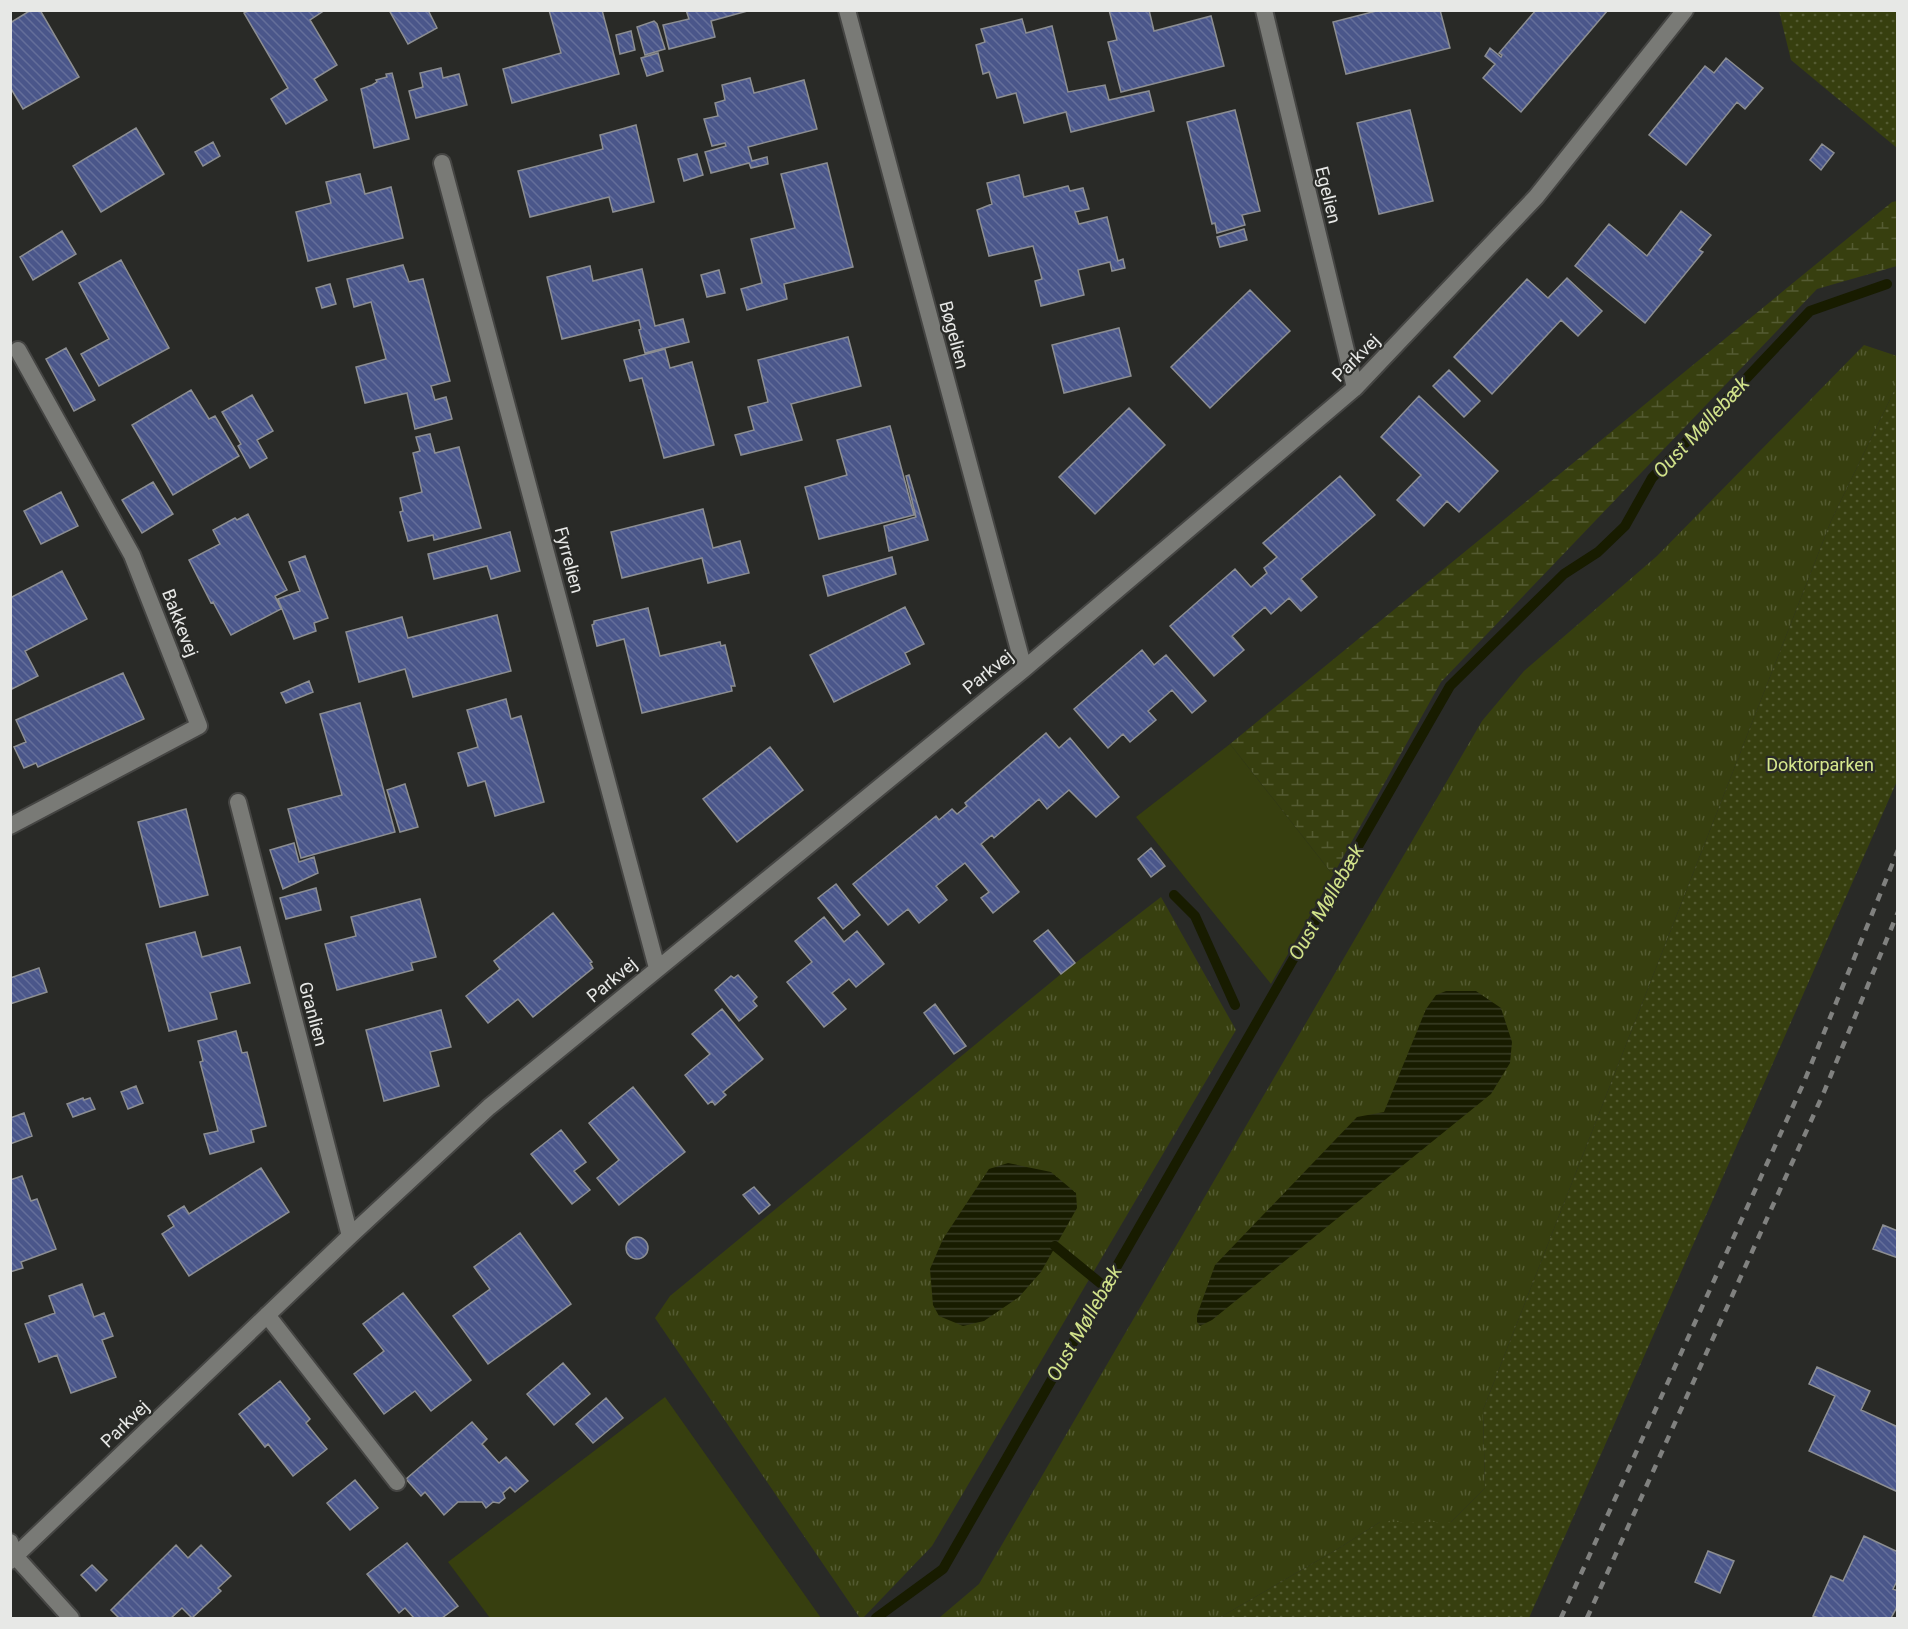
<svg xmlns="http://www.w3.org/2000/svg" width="1908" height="1629" viewBox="0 0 1908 1629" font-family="Roboto,sans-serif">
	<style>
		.grass { fill: url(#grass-tufts) }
		.wetland { fill: url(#wetland-marsh) }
		.park { fill: url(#park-dots) }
		.garden { fill: #373f0f }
		.water { fill: url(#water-rules) }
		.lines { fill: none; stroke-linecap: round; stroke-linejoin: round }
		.stream { stroke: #181c00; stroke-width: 10 }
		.building { fill: url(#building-back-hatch); stroke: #8c8e92; stroke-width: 1.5 }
		.minor-casing { stroke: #454543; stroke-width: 20 }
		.minor { stroke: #797a76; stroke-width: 16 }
		.rail { stroke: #80817f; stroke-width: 4.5; stroke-dasharray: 8 8; stroke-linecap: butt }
		.labels { text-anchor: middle; stroke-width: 4.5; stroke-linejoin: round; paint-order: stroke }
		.street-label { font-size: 18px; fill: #e7e8e6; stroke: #292a27 }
		.park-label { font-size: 18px; fill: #d6e88e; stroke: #292a27 }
		.water-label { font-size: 20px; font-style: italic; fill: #d2e38a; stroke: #292a27 }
	</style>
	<defs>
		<pattern id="grass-tufts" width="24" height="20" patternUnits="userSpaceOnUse" patternTransform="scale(1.5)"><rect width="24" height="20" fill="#373f0f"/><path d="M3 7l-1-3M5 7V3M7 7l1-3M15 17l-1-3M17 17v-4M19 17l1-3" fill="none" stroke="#545b32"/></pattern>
		<pattern id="wetland-marsh" width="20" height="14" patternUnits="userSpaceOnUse" patternTransform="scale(1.5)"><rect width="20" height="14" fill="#373f0f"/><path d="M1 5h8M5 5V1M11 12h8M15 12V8" fill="none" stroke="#545b32"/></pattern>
		<pattern id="park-dots" width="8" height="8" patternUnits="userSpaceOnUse" patternTransform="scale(1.5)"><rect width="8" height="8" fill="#373f0f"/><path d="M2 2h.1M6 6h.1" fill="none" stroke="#545b32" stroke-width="1.8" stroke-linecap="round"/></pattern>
		<pattern id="water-rules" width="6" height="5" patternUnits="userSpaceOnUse" patternTransform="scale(1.5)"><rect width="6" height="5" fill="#181c00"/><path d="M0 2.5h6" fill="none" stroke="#3a3d25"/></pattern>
		<pattern id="building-back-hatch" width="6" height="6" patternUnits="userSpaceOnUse" patternTransform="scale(1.5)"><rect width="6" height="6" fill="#4a568a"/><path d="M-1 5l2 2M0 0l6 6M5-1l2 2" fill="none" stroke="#646e9a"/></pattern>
	</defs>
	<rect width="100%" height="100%" fill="#292a27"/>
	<path class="grass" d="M1864,345L1897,356V385L1831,521L1483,1410L1485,1488L1451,1522H1380L1336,1550L1219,1618H939L979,1584L1482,721L1524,671L1657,556Z
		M1161,897L1236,1030L932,1546L863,1618H860L655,1318L670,1296L1061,974Z"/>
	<path class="wetland" d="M1897,201V266L1817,289L1441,682L1333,875L1230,744L1892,202Z"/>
	<path class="park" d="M1779,11H1897V148L1791,60Z
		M1897,385V781L1529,1618H1219L1336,1550L1380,1522H1451L1485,1488L1483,1410L1831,521Z"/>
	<path class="garden" d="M1230,744L1333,875L1271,984L1136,817Z
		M665,1397L821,1618H490L448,1562Z"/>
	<path class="water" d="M1446,991H1476L1501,1008L1512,1042L1510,1063L1491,1094L1212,1320L1200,1326L1197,1322V1315L1215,1265L1357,1117L1384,1112L1426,1009L1436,995Z
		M1008,1163L1051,1172L1076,1193L1077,1208L1041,1272L1019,1297L984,1321L963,1326L939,1316L933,1305L930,1269L943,1239L989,1169Z"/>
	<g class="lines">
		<path class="stream" d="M1174,895L1195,916L1235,1005
			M1055,1246L1105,1287
			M876,1618L943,1569L1450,686L1564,574L1598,552L1625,526L1652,478L1810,311L1887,284"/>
	</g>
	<path class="building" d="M31,10H40L79,77L23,109L10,87V23Z
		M249,10H325L310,20L337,65L314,79L327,100L286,124L271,99L288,88L244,13Z
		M389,10H428L437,28L408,44Z
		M549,10H602L619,74L512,103L503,69L561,53Z
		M686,10H751L711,21L715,37L669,49L663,25L689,19Z
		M1109,10H1149L1154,31L1211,16L1224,66L1121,92L1108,42L1117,40Z
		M1380,10H1440L1450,48L1346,74L1333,22Z
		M1536,10H1608L1521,112L1483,78L1495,64L1485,56L1490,48L1501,57L1502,55L1499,53Z
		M1022,19L1026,33L1052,26L1068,92L1105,85L1109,100L1149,91L1154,111L1071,132L1066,112L1024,123L1016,93L997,98L989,72L983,74L976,45L985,42L981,29Z
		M654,21L657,24L665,49L645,55L637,27Z
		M631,31L635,50L620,54L616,35Z
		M658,53L663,71L647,76L641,58Z
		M1726,58L1763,88L1745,109L1737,102L1686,165L1649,135L1705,66L1714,73Z
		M441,68L443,78L459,74L467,105L416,118L409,91L423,87L420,73Z
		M392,73L409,139L374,148L361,89L372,85L377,82L376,80L387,77L386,74Z
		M750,78L754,93L804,80L817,129L748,147L752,161L767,157L768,164L751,168L749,163L711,173L705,152L726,146L725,143L712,146L704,119L718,116L715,103L725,100L722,85Z
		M1235,110L1260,211L1242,215L1245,225L1217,233L1215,223L1212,224L1187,122Z
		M1410,110L1433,201L1379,214L1357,123Z
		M636,125L654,202L613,212L609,197L530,217L518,171L603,149L600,135Z
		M136,128L164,174L101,212L73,166Z
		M213,142L220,156L203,166L195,152Z
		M1822,144L1834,153L1821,170L1810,160Z
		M697,154L703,175L684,181L678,159Z
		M827,163L853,267L784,284L787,299L747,310L741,289L762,283L751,239L795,228L781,174Z
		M360,174L365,194L391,187L403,238L308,261L296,212L331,203L326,182Z
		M1019,175L1024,197L1068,186L1070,191L1083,188L1089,209L1075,212L1079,224L1107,217L1118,261L1123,259L1125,268L1112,271L1110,262L1078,270L1084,295L1041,306L1035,281L1042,279L1033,246L989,256L977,210L992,204L987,183Z
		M1681,211L1711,235L1699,250L1703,252L1645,323L1575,266L1609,224L1647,256Z
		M1244,229L1247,240L1220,247L1217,237Z
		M62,231L76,254L33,280L20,257Z
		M121,260L169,348L99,386L81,354L109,339L79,283Z
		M403,265L409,282L423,279L450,381L431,386L435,400L446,397L452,419L415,429L407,393L365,403L356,367L386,359L371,302L354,307L347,279Z
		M590,266L593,281L642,269L655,326L683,319L689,342L645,353L639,330L641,329L639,320L562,339L547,277Z
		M719,270L725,293L707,297L701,275Z
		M1567,278L1602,311L1578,336L1561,320L1492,394L1454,357L1527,279L1548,298Z
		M330,284L336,304L322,308L316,288Z
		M1250,290L1290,331L1210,408L1171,367Z
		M1119,328L1131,376L1064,393L1052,345Z
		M848,337L861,386L791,404L802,440L741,455L735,435L754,430L748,407L768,402L758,360Z
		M66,348L95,400L74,411L46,359Z
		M665,349L670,368L692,362L714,445L664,458L642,378L630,381L624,360Z
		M1449,370L1480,401L1464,417L1433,386Z
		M191,390L209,419L215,416L239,456L173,495L132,425Z
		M252,395L273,431L257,440L267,458L250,468L238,446L241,444L222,412Z
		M1419,396L1498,471L1459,512L1447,501L1424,526L1397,500L1421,475L1381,437Z
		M1129,408L1165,445L1095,514L1059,477Z
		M890,426L914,515L819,539L805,487L847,475L837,440Z
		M430,434L435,453L459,447L481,528L434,540L433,535L408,541L400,512L403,511L400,498L422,492L413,453L420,451L416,437Z
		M909,475L928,540L889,551L884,526L916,517L906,476Z
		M1340,476L1375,515L1301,579L1317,597L1301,611L1289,598L1271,614L1265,607L1232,636L1244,650L1214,676L1170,626L1235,569L1251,587L1267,573L1264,568L1277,557L1263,543Z
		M153,482L173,514L142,533L122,500Z
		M61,492L78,526L41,544L24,511Z
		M703,509L713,548L740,541L749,573L708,583L702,558L622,578L611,532Z
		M248,514L287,590L275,596L281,609L231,635L213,602L211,603L189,560L220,544L213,530L235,518L237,520Z
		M510,532L520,571L491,579L487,566L434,579L428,554Z
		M305,556L328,618L314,623L316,631L294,639L278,599L300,591L289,562Z
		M892,557L896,574L828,596L823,576Z
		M62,571L87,619L25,651L38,676L10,690V598Z
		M905,607L924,644L905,653L910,664L834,702L810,655Z
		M648,608L660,656L720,642L721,646L725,645L735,686H731L732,691L642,713L624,639L597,646L592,625L594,624V621Z
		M497,615L511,671L413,697L405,669L359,682L346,632L402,617L408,638Z
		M1142,650L1154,665L1166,655L1206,701L1192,713L1172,690L1148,711L1156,720L1130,742L1123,734L1108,748L1074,709Z
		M123,673L144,719L38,767L36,763L24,768L14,747L26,742L16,720Z
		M309,681L313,692L286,703L281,693Z
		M506,699L511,719L521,716L544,802L495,816L485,781L468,786L458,753L478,747L467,710Z
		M360,703L395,832L301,858L288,809L342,795L320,714Z
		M1046,733L1059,748L1070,738L1119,797L1096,817L1069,790L1047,809L1039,799L994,838L992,835L981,844L1019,892L993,913L981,898L989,892L965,863L936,886L947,900L919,923L908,909L888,925L853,884L936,816L939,820L952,809L957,814L967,806L965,803Z
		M770,747L803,790L737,842L703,799Z
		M405,784L418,827L400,832L387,790Z
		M186,809L208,895L160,907L138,822Z
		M294,843L299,862L314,857L318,873L283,889L270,850Z
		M1151,848L1165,866L1151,877L1138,859Z
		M836,884L860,915L843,929L818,898Z
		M316,888L321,910L286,919L280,898Z
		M420,899L436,957L411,963L413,970L337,990L325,944L356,936L351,917Z
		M553,913L592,962L590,963L593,968L533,1017L518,999L488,1023L466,996L500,969L494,961Z
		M824,917L844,942L857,931L884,964L856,987L849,979L832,993L846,1009L824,1027L787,982L812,962L795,941Z
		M1048,930L1075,963L1061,974L1034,941Z
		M195,932L202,957L240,947L250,983L210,993L217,1019L169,1031L146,944Z
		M39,968L47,992L10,1004V978Z
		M738,975L757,997L753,1001L757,1006L739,1021L715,990L731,976L734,978Z
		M935,1004L966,1046L954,1054L924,1013Z
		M722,1009L763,1059L723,1092L726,1095L715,1105L712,1101L708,1104L685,1075L710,1054L692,1034Z
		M441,1010L451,1047L430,1052L439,1086L384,1101L366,1030Z
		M236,1031L242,1053L247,1052L266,1126L251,1130L254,1142L210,1154L204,1134L218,1131L200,1062L203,1061L198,1041Z
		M136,1086L143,1103L128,1109L121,1092Z
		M633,1087L685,1152L619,1205L597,1178L619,1160L589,1123Z
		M83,1098L84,1100L90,1098L95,1109L73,1117L67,1104Z
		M24,1113L32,1136L10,1144V1118Z
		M561,1130L586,1162L574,1171L590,1190L572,1204L531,1154Z
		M261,1168L289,1212L189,1276L162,1234L174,1226L168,1216L184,1206L189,1214Z
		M22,1176L31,1201L37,1199L56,1249L21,1262L23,1268L10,1272V1180Z
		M754,1187L770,1205L759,1214L743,1195Z
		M1883,1225L1898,1231V1258L1873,1249Z
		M520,1233L571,1304L488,1364L453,1316L490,1289L474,1267Z
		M626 1248a11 11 0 1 1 22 0a11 11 0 1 1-22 0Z
		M82,1284L94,1317L104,1313L113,1336L102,1340L116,1377L71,1393L57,1355L39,1362L25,1324L55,1313L49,1296Z
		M403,1293L471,1380L431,1411L415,1391L384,1414L354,1374L384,1351L363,1324Z
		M563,1363L590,1394L554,1425L527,1394Z
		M1817,1367L1870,1391L1861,1410L1898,1427V1492L1809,1451L1835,1396L1809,1384Z
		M280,1381L310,1419L306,1423L327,1449L293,1476L268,1444L265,1447L239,1414Z
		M606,1398L623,1418L593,1443L576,1424Z
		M472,1422L487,1439L482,1444L499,1463L506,1457L528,1481L515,1492L510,1487L503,1493L505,1498L499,1503L493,1502L486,1508L482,1502H458L444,1515L425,1492L421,1496L406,1479Z
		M355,1480L378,1508L350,1530L327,1503Z
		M1864,1536L1898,1552V1579L1893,1589L1898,1591V1605L1891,1618H1819L1813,1616L1831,1576L1843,1581Z
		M407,1543L458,1606L442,1618H414L405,1608L399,1613L367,1574Z
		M176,1545L188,1558L201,1545L231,1576L218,1588L221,1591L192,1618L182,1608L171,1618H119L111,1610Z
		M1708,1551L1734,1561L1720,1593L1695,1582Z
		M92,1565L107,1580L96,1591L81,1575Z"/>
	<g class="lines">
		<g class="minor-casing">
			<path id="minor" d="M847,10L1024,669
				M1264,10L1355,388
				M442,163L657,968
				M238,802L350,1236
				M10,826L199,726L132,555L18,350
				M267,1315L397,1482
				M10,1542L15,1556L71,1618
				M10,1561L350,1236L489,1107L1024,669L1355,388L1536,197L1685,10"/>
		</g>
		<use href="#minor" class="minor"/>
		<path class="rail" d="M1561,1618L1804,1082L1898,850
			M1587,1618L1824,1092L1898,912"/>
	</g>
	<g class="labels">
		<g class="street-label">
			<text transform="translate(1328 195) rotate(76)" y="6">Egelien</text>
			<text transform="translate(954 335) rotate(75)" y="6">Bøgelien</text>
			<text transform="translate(1356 358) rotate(-45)" y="6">Parkvej</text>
			<text transform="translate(569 560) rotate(75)" y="6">Fyrrelien</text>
			<text transform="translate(180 623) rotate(69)" y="6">Bakkevej</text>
			<text transform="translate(988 672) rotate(-39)" y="6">Parkvej</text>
			<text transform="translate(612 980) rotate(-40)" y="6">Parkvej</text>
			<text transform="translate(313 1014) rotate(75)" y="6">Granlien</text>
			<text transform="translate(125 1424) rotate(-44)" y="6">Parkvej</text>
		</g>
		<g class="park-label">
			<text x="1820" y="771">Doktorparken</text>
		</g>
		<g class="water-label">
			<text transform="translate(1701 427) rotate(-47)" y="7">Oust Møllebæk</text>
			<text transform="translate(1326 902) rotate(-60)" y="7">Oust Møllebæk</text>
			<text transform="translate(1084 1323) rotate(-60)" y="7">Oust Møllebæk</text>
		</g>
	</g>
	<rect width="1908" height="1629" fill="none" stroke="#e7e8e6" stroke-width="24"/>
</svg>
